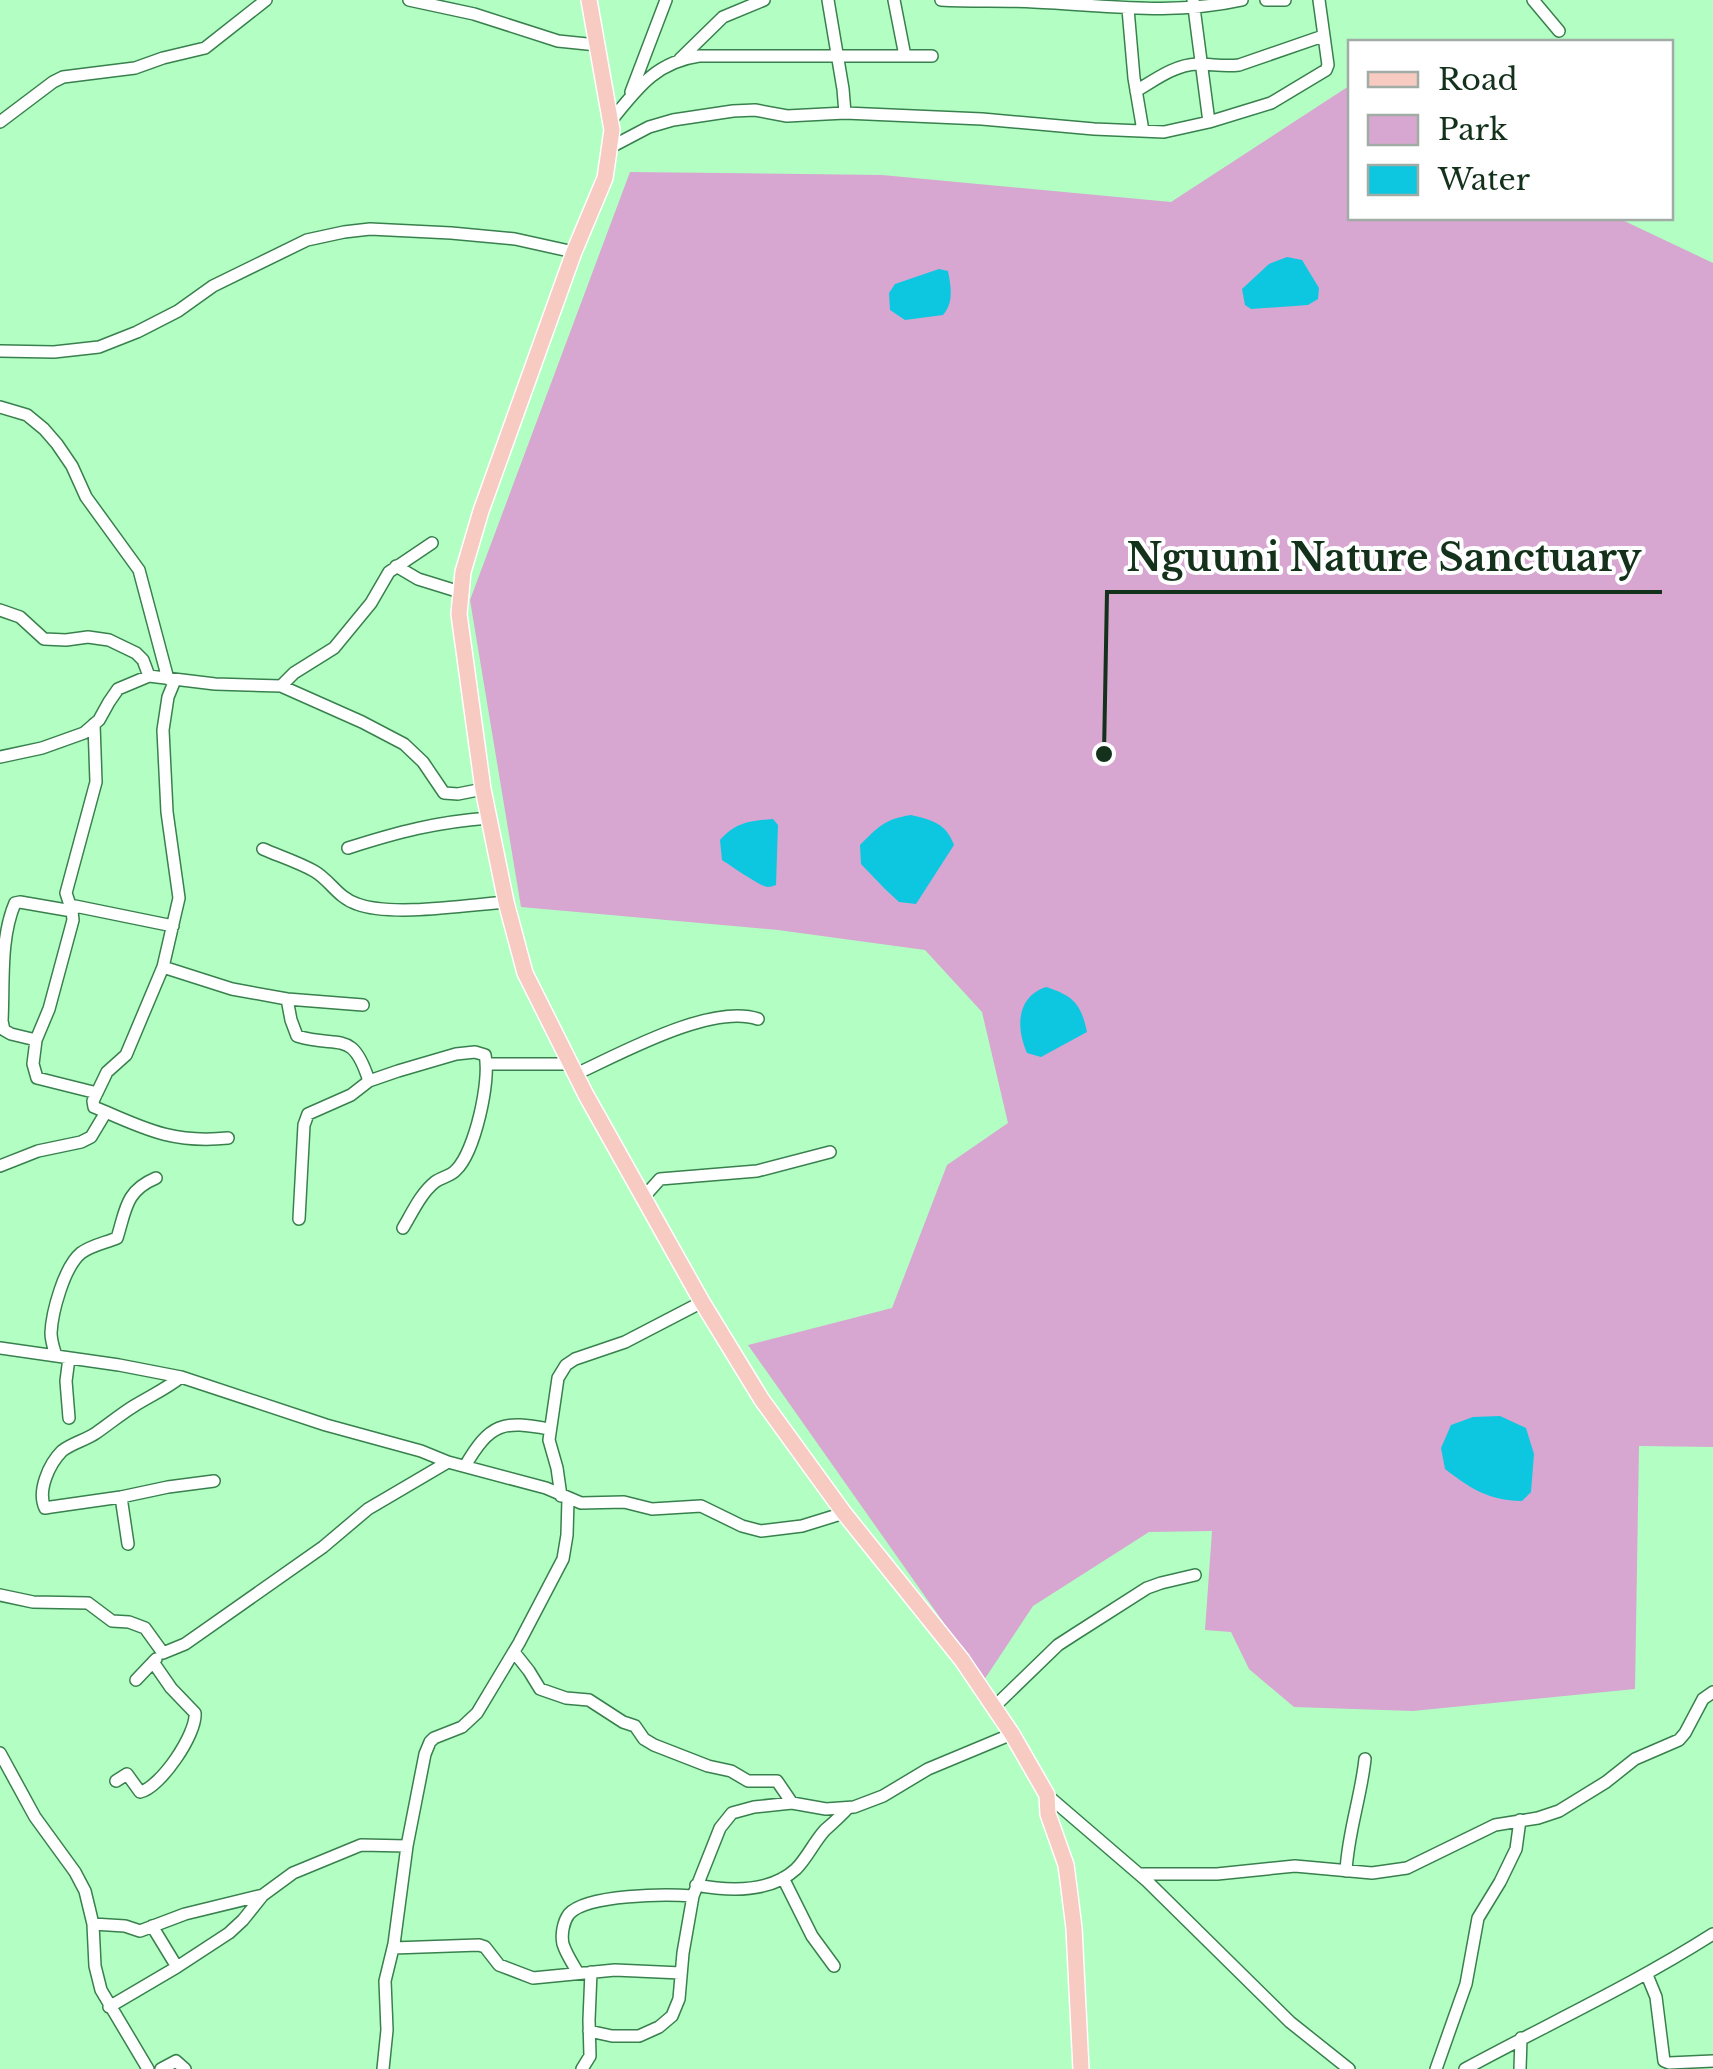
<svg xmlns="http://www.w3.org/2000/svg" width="1713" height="2069" viewBox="0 0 1713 2069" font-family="'Libre Baskerville',serif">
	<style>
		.green { fill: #d7a6d1 }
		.water { fill: #0dc7e0 }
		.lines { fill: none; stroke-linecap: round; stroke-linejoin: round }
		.minor-casing { stroke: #38804d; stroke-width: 14 }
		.major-casing { stroke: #fff; stroke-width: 18 }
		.minor { stroke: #fff; stroke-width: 11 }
		.major { stroke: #f7cac2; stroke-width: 15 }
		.leader { fill: none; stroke: #13311b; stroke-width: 4 }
		.callout-dot { fill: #13311b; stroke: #fff; stroke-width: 4 }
		.callout-label { font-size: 38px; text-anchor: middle; font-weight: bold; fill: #13311b; stroke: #fff; stroke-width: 8; stroke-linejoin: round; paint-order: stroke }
	</style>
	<rect width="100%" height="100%" fill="#b3fec3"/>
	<path class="green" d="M1349,86L1350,87V218H1618L1713,263V1447L1639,1446L1635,1689L1413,1711L1294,1707L1249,1669L1231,1632L1205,1630L1212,1531L1149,1532L1033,1606L984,1680L748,1345L892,1308L947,1165L1008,1123L982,1012L925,950L778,930L521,907L470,600L630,172L882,175L1171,202Z"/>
	<path class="water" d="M1287,257L1302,260L1319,288L1318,299L1308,305L1251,309L1245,305L1242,289L1269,264Z
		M939,269L948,271C951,287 954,302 943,315L905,320L890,310L889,293L895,284Z
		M911,815C932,820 946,823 954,845L916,904L899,902L885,889L861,864L860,845C878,827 885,819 911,815Z
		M773,819L778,825L776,885C773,886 770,887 768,887C761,887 730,865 722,860L720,840C736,822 750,821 773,819Z
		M1046,987C1074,996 1081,1004 1087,1032L1041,1057L1027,1053C1016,1028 1016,997 1046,987Z
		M1500,1416L1526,1428L1534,1454L1531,1492L1522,1501C1488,1500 1471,1489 1445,1469L1441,1448L1451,1425L1473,1417Z"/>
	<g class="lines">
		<g class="minor-casing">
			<path id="minor" d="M409,0L474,14L558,41L597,45
				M828,0L843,89L845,113
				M894,0L905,56
				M941,0C972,2 1003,0 1034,2C1106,5 1170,16 1242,0
				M1193,0L1209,122
				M1266,0H1285
				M1533,0L1559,31
				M1128,9L1134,78L1143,131
				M680,59L723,17L764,0
				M1136,91C1155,80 1174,65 1197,64C1212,64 1224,67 1239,65L1323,36
				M631,92L666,0
				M0,122L53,82L63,77L135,68L163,58L205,48L266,0
				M610,122C636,90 655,62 699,56H932
				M611,147L649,127L673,120L733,111L755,110L787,116L845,113L982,119L1094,129L1164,132L1209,122L1271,103L1326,70L1328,65L1319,0
				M0,351L54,352L99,347L137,332L178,311L213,286L307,240L344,232L370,229L451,233L515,239L574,252
				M0,407L27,415L44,429L57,444L72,466L86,497L139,570L168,679
				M396,566L418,579L460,592
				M0,610L20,617L44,639L66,640L88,637L109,640L136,653L143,660L149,676
				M281,686L294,673L334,648L371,603L389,572L432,543
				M94,724L96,782L66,893L72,911L73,920L49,1009L36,1040L33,1064L37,1078L97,1093
				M0,757L42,748L84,733L99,720L109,702L118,689L149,676L215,684L281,686L362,722L404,744L423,762L444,793L458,794L483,789
				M348,848C398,832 436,822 489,818
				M263,849C279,856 298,862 314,871C330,880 338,898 357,904C392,917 467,905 506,902
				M70,905L173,926
				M163,967L232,989L287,999L363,1005
				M287,999L291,1020L297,1036C340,1049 352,1028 369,1081
				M36,1040L11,1034L4,1030L2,1021C4,982 0,938 15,903L20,902L72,911
				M487,1064H571
				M576,1074C620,1054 711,1003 758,1019
				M106,1112C151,1132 178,1143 228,1138
				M0,1166L38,1151L81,1142L91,1137L106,1112L94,1107L93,1101L107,1072L126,1055L163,967L179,898L167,812L163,730L168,697L175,680
				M643,1198L660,1179L757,1171L830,1152
				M299,1219L304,1125L308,1114L351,1095L369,1081L398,1071L456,1054L475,1052L485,1055C491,1079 475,1152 456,1170C451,1176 442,1177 435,1182C421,1193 412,1213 403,1228
				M0,1348L119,1365L181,1377L326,1425L421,1451L448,1462
				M56,1356C54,1349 51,1341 51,1333C52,1312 64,1267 81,1253C92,1245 105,1243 117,1238C126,1210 125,1191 156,1178
				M69,1358L66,1381L69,1418
				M181,1377C166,1389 150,1396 134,1406C121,1414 109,1424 96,1433C86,1440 72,1443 62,1451C49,1464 37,1491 45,1508L51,1507L121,1497L168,1487L214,1481
				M465,1466C490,1423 503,1420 549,1429
				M561,1496L557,1468L549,1440L558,1378L566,1365L575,1359L625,1342L702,1302
				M121,1497L128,1544
				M0,1595L33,1602L88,1603L112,1621L129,1622L145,1628L163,1653L185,1644L205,1630L323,1547L368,1509L448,1462L546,1488L581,1503L624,1502L652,1509L701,1506L742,1526L761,1531L802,1526L844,1513
				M514,1652L529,1671L540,1689L566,1698L589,1700L623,1722L635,1726L644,1739L654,1745L708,1766L731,1771L748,1781H777L792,1803
				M136,1680L156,1659
				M993,1708L1058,1645L1075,1634L1147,1588L1161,1583L1195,1575
				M0,1753L35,1817L75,1872L85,1891L93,1924L95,1966L101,1990L148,2069
				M116,1781L127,1774L140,1792C160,1788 197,1734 195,1713L171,1688L153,1662
				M1047,1795L1147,1881L1290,2022L1349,2069
				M1346,1871C1348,1832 1361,1797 1365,1759
				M1139,1874H1217L1295,1866L1372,1873L1407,1868L1495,1825L1538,1818L1559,1811L1606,1782L1635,1759L1679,1740L1685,1733L1703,1699L1713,1692
				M783,1878L812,1936L834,1966
				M696,1885C728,1891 770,1893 796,1869C807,1858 814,1842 825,1830C833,1823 841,1816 848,1808
				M93,1924L125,1926L140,1931L185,1914L263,1895
				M152,1926L177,1967
				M393,1948L479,1945L485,1947L499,1965L533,1978L615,1970L681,1973
				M578,1973C573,1964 566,1954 563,1944C561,1935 563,1922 569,1914C587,1894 667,1894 693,1896
				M1647,1975L1656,1997L1664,2061L1669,2063L1713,2061
				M109,2007L177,1967L229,1933L243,1920L263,1895L293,1873L361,1845L407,1846
				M589,2031L612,2036H639L659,2027L672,2016L679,1999L683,1953L693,1896L720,1828L732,1813L754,1807L792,1803L826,1809L854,1807L883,1796L928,1769L1012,1734
				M161,2069L176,2061L185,2069
				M383,2069L387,2030L385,1981L394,1944L407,1846L425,1754L430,1742L434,1738L462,1727L477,1713L519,1643L563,1559L567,1535L568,1499
				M582,2069L590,2056L589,2020L591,1972
				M1436,2069L1466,1984L1478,1918L1500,1882L1516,1849L1520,1820
				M1465,2069C1548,2024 1633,1985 1713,1934
				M1520,2069L1521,2038"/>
		</g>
		<g class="major-casing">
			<path id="major" d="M589,0L612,130L605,178L574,252L481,511L463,572L459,614L483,789L506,902L525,973L586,1095L702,1302L762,1400L844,1513L962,1660L1012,1734L1047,1795L1048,1814L1066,1865L1069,1888L1074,1928L1081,2069"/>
		</g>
		<use href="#minor" class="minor"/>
		<use href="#major" class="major"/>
	</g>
	<path class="leader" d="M1104 754L1107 592H1662"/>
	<circle class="callout-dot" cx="1104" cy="754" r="10"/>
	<g class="callout-label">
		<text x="1384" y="571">Nguuni Nature Sanctuary</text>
	</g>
	<rect x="1348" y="40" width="325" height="180" fill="#ffffff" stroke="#a1ada4" stroke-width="2.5"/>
	<rect x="1368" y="72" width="50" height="15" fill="#f7cac2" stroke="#a1ada4" stroke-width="2.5"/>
	<text x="1438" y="90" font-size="30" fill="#13311b">Road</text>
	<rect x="1368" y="115" width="50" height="30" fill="#d7a6d1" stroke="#a1ada4" stroke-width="2.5"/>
	<text x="1438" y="140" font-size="30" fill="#13311b">Park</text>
	<rect x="1368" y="165" width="50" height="30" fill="#0dc7e0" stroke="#a1ada4" stroke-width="2.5"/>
	<text x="1438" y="190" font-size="30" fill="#13311b">Water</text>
</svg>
